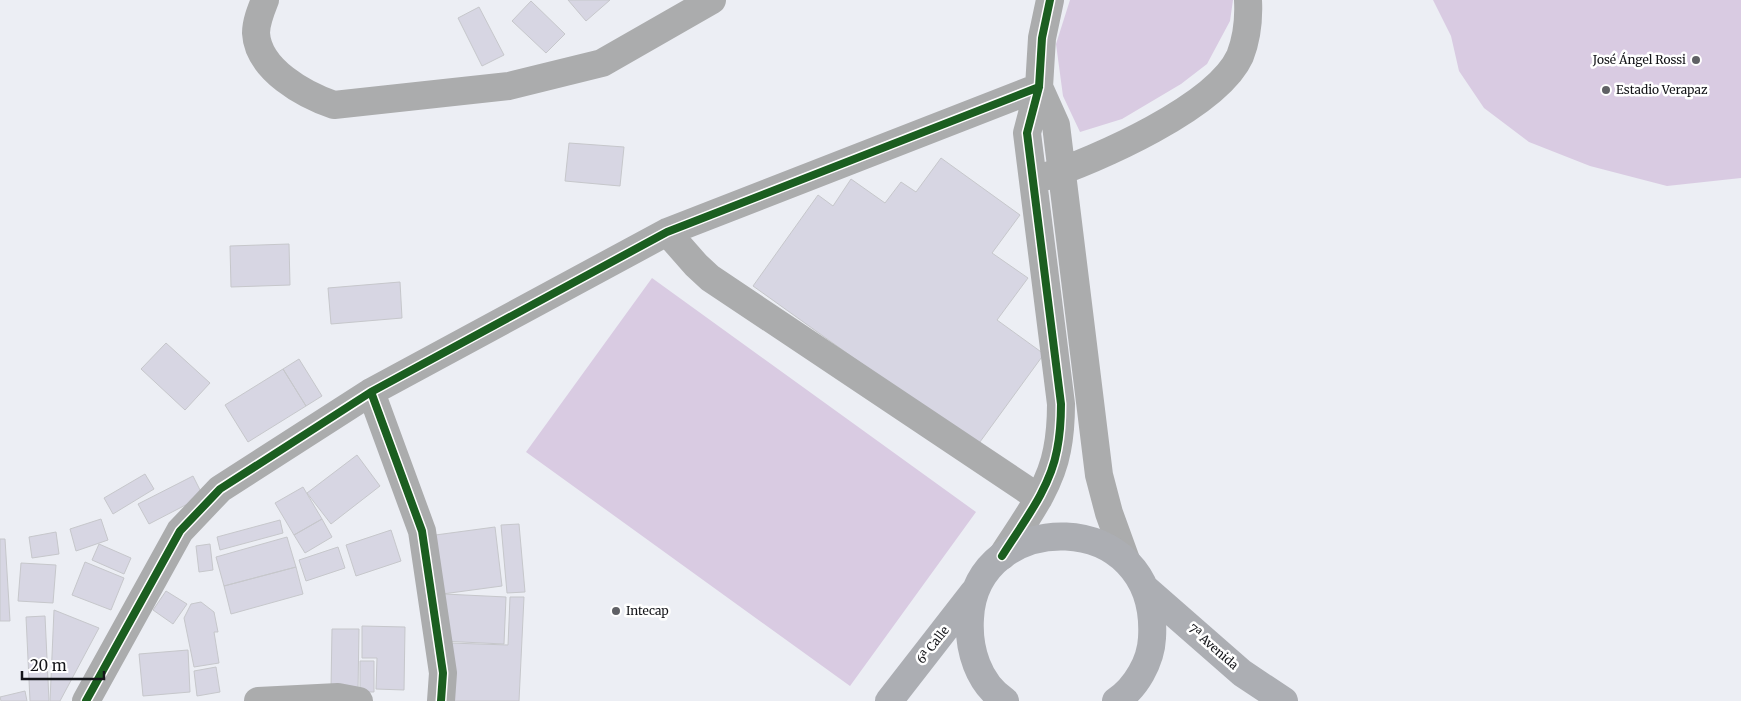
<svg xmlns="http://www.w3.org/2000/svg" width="1741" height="701" viewBox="0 0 1741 701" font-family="Merriweather,serif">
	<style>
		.green { fill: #d9cbe2 }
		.building { fill: #d7d6e3; stroke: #c6c7cb }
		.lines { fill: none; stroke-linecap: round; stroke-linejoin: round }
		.minor { stroke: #abacad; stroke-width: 28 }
		.major { stroke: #acaeb3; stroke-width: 28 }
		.cycleway-casing { stroke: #fff; stroke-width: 11 }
		.cycleway { stroke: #1b5e20; stroke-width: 8 }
		.poi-dot { fill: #5f6065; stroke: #fff; stroke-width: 2 }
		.labels { text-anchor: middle; stroke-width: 5; stroke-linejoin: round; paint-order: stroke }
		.poi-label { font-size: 12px; fill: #131418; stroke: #fff; text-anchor: start }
		.street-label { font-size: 12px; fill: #131418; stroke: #fff }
	</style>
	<rect width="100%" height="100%" fill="#eceef4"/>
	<path class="green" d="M1070,0H1233L1230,21L1207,64L1181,84L1122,119L1080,132L1063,96L1056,44Z
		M1433,0H1741V178L1667,186L1590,166L1529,142L1484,108L1459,71L1451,36Z
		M652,278L976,512L850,686L526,452Z"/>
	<path class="building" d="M568,0H610L586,21Z
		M531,1L565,34L546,53L512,21Z
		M479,7L504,55L482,66L458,18Z
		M569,143L624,147L620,186L565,181Z
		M941,158L1020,215L992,253L1028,278L997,320L1044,354L977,446L753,286L818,195L833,206L851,179L885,203L901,182L916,192Z
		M289,244L290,285L231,287L230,246Z
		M400,282L402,318L331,324L328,288Z
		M166,343L210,383L185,410L141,369Z
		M299,359L322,396L306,406L283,369Z
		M283,369L306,406L248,442L225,405Z
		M357,455L380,486L331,524L307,493Z
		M145,474L154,489L113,514L104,498Z
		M193,476L203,496L149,524L138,504Z
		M303,487L322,519L294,535L275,503Z
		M101,519L108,540L76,551L70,529Z
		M322,519L332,537L305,553L294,535Z
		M280,520L283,533L220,550L217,537Z
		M519,524L525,592L507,593L501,525Z
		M495,527L502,586L435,595L428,536Z
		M391,530L401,561L356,576L346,545Z
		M56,532L59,554L32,558L29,537Z
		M287,537L296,567L224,586L216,557Z
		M0,539H5L10,621H0Z
		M99,544L131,558L124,574L92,560Z
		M210,544L213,570L199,572L196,546Z
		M338,547L345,568L306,581L299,560Z
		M85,562L124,578L111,610L72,595Z
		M21,563L56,565L53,603L18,601Z
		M296,567L303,594L231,614L224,586Z
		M166,591L187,604L173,624L153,610Z
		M444,594L506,597L504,644L441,641Z
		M510,597H524L519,701H447L450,643L508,645Z
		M201,602L214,612L218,632H214L219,663L194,667L184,618L191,604Z
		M54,610L99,628L60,701H50Z
		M45,616L49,701H30L26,617Z
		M362,626L405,627L404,690L376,689L377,658H362Z
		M332,629H359L358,690L331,689Z
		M188,650L190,692L143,696L139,654Z
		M360,661H374V692H360Z
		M216,667L220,692L197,696L194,671Z
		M25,691L27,701H1L0,697Z"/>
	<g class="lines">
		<path class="minor" d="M265,0C261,10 256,22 256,33C258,70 305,95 334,105L509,86L602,63L712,0
			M1039,87L1056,125L1099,475L1109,513L1126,560
			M1044,177C1096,160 1217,107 1240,56C1247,38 1249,19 1248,0
			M667,232L696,265L710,278L1039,498
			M371,392L422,531L443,673L441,701
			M1002,556C1022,524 1050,489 1057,450C1060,435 1061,419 1061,404L1027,133L1039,87L1042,38L1050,0
			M86,701L180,531L220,489L371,392L667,232L1039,87
			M258,701L338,697L359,701"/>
		<path class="major" d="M1146,589L1242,673L1284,701
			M889,701L973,593
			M1005,701C978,683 968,649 970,618C975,508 1160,504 1152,638C1151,661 1136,688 1116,701"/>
		<g class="cycleway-casing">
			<path id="cycleway" d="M371,392L422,531L443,673L441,701
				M1002,556C1022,524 1050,489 1057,450C1060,435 1061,419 1061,404L1027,133L1039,87L1042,38L1050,0
				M86,701L180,531L220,489L371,392L667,232L1039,87"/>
		</g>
		<use href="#cycleway" class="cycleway"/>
	</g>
	<g class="poi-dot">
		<circle cx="1696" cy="60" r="5"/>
		<circle cx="1606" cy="90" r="5"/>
		<circle cx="616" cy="611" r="5"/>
	</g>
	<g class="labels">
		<g class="poi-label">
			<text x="1686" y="64" text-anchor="end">José Ángel Rossi</text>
			<text x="1616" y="94">Estadio Verapaz</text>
			<text x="626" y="615">Intecap</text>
		</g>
		<g class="street-label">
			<text transform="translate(933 645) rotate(-52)" y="4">6ª Calle</text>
			<text transform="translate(1213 647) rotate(41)" y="4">7ª Avenida</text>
		</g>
	</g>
	<path d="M22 671v8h82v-8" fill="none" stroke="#131418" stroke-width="2.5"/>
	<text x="30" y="671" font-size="15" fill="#131418" stroke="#ffffff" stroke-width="4" paint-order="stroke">20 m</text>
</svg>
